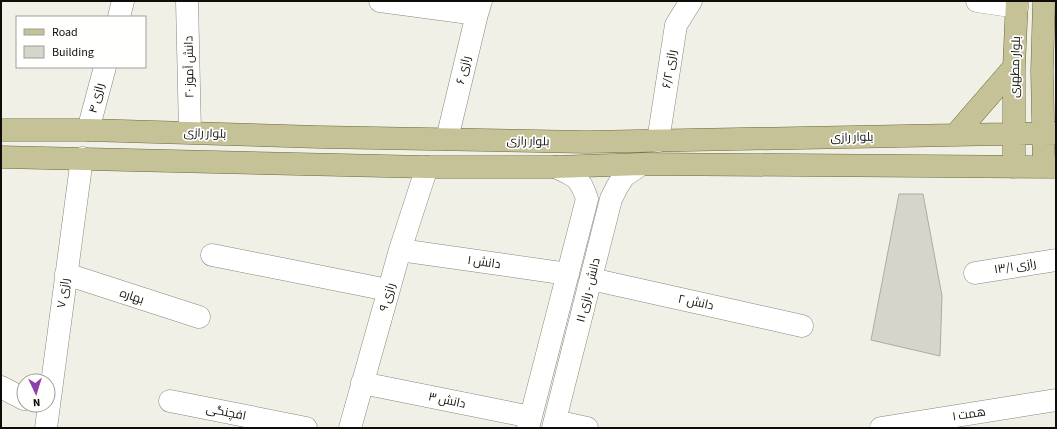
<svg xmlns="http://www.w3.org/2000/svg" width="1057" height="429" viewBox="0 0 1057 429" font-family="'Source Sans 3',Cairo,sans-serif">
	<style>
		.building { fill: #d5d5cb; stroke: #acaca2 }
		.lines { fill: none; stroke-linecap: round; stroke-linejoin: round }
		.minor-casing { stroke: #87867d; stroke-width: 23 }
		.major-casing { stroke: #6c6939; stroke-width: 23 }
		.minor { stroke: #fff; stroke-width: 22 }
		.major { stroke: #c5c298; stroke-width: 22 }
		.labels { text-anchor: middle; stroke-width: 3.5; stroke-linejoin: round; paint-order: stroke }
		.street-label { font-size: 12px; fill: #0e0d0a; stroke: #fffffe }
	</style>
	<rect width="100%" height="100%" fill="#f0f0e6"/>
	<path class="building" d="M899,194H923L942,296L940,356L871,340Z"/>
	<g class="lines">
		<g class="minor-casing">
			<path id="minor" d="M187,1L190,132
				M380,1L477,14
				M977,1L1017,7
				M119,17L123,1
				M88,130L105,67
				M447,139L477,14L481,1
				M658,141L676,25L691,1
				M400,250L568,274
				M212,255L388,290
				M975,273L1056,260
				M66,274L199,317
				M591,279L802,326
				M362,383L531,417
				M1,387L24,399
				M170,401L306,428
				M555,421L587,428
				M46,428L82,158
				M350,428L400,250L427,167
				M528,428L587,199C580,177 575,176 555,167
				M553,428L611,199L617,187L624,176L642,164
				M881,428L1056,400"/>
		</g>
		<g class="major-casing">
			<path id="major" d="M1,130H88L319,137L586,142L1056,133
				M956,134L1014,67
				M1,157L427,167H555L642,164L1056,167
				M1014,167V67L1017,1
				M1044,167L1042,71L1044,1"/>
		</g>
		<use href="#minor" class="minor"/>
		<use href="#major" class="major"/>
	</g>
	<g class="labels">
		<g class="street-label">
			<text transform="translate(189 67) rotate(-91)" y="4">دانش آموز ۲۰</text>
			<text transform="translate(1015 67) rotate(-88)" y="4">بلوار مطهری</text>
			<text transform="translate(669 69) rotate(-81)" y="4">رازی ۶/۲</text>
			<text transform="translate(463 70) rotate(-77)" y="4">رازی ۶</text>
			<text transform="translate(96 98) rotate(-75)" y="4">رازی ۴</text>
			<text transform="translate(205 133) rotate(2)" y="4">بلوار رازی</text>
			<text transform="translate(852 137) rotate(-1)" y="4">بلوار رازی</text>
			<text transform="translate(528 141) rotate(1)" y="4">بلوار رازی</text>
			<text transform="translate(484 262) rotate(8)" y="4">دانش ۱</text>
			<text transform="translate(1015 266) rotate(-9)" y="4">رازی ۱۳/۱</text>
			<text transform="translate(588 290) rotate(-76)" y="4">دانش - رازی ۱۱</text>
			<text transform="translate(63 293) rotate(-82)" y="4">رازی ۷</text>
			<text transform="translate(132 296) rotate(18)" y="4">بهاره</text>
			<text transform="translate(387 297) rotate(-74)" y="4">رازی ۹</text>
			<text transform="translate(696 302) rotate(12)" y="4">دانش ۲</text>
			<text transform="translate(447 400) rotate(12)" y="4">دانش ۳</text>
			<text transform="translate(226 412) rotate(11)" y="4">افچنگی</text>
			<text transform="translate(969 414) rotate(-9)" y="4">همت ۱</text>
		</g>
	</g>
	<rect width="1057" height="429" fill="none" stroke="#0e0d0a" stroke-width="4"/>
	<rect x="16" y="16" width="130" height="52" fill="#fffffe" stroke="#9f9e9c"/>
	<rect x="24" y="29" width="20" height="6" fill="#c5c298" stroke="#9f9e9c"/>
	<text x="52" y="36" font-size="12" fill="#0e0d0a">Road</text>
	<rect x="24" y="46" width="20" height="12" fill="#d5d5cb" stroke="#9f9e9c"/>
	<text x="52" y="56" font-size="12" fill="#0e0d0a">Building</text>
	<g transform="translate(36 393) rotate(176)"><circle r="19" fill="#fffffe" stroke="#9f9e9c"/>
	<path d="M0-3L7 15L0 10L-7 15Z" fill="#903ead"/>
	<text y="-6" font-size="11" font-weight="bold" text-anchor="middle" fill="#0e0d0a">N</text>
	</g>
</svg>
